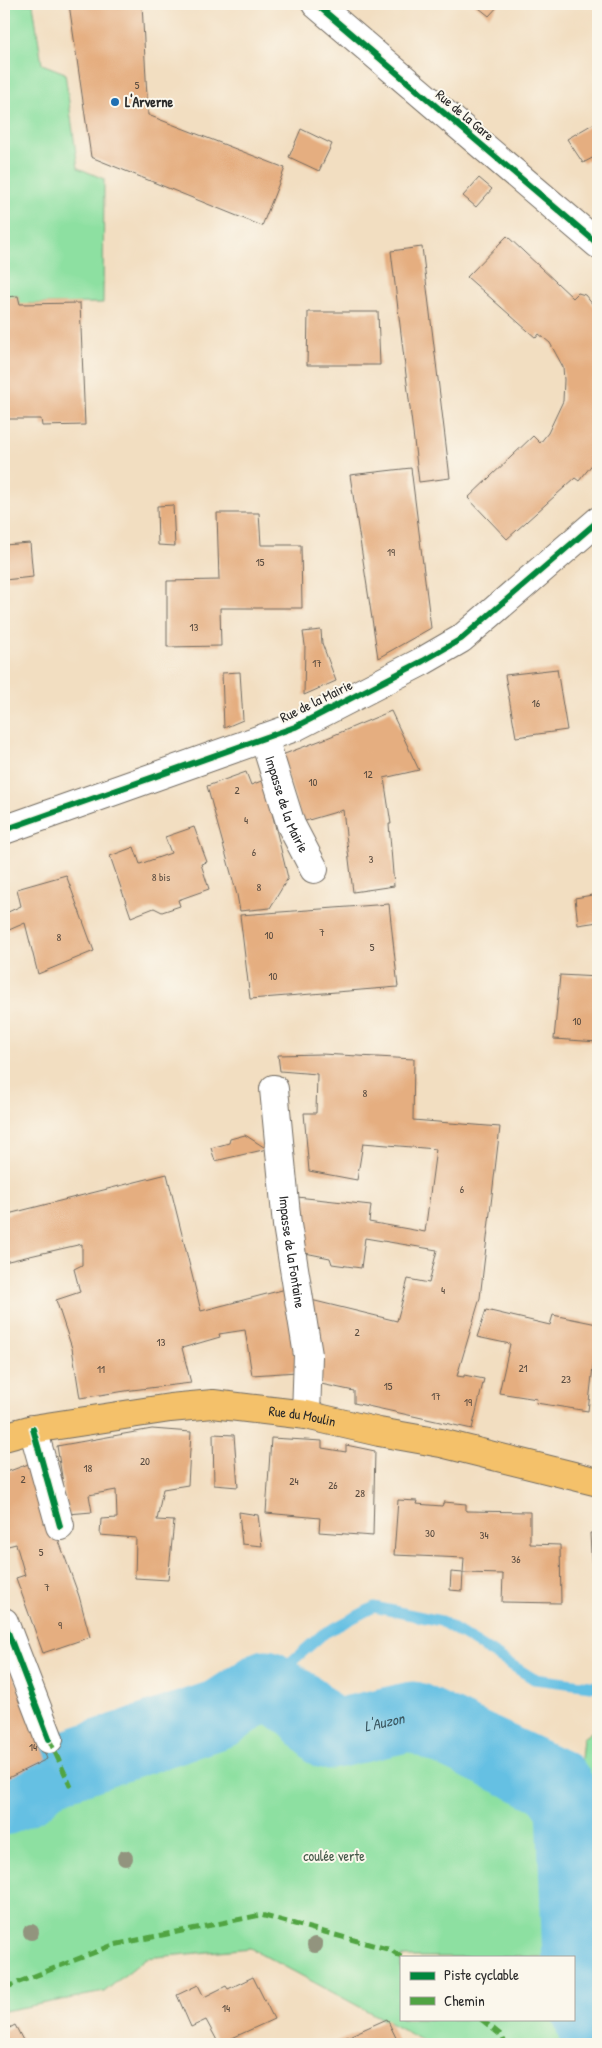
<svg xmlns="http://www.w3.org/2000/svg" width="602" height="2048" viewBox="0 0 602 2048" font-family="'Patrick Hand',sans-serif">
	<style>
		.green { fill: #8de0a1; stroke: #5c8666; fill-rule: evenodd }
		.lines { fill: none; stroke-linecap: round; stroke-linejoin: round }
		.stream { stroke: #65c0e3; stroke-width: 11 }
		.river { stroke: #65c0e3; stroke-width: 69 }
		.building { fill: #e5ae80 }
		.minor-casing { stroke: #716a60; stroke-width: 30 }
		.major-casing { stroke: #716a60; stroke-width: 30 }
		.minor { stroke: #fff; stroke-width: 28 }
		.major { stroke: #f4c16a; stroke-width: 28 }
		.quiet { stroke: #51a443; stroke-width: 5; stroke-dasharray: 10 5; stroke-linecap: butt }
		.cycleway-casing { stroke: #fbf7ec; stroke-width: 9 }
		.cycleway { stroke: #00873e; stroke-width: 6 }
		.tree { fill: #92947e }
		.poi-dot { fill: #1f6fb2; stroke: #fbf7ec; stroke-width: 2 }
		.labels { text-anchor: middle; stroke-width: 4; stroke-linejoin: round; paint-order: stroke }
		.number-label { font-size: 11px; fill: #5a4c40 }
		.poi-label { font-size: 14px; font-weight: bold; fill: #2b2b2b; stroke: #fbf7ec; text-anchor: start }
		.street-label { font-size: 14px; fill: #2b2b2b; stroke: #fbf7ec }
		.park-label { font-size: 14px; fill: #445848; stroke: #fbf7ec }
		.water-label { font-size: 15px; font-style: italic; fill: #3c5862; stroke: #fbf7ec }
	</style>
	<rect width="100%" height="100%" fill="#fbf7ec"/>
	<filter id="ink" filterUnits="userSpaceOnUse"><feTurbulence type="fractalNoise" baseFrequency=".02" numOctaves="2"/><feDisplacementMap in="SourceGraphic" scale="10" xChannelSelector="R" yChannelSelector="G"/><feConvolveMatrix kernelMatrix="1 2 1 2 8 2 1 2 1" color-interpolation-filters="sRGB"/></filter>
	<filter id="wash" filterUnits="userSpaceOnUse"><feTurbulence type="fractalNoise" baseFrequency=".0096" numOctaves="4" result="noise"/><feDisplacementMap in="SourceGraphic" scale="20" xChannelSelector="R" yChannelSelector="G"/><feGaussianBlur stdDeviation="1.12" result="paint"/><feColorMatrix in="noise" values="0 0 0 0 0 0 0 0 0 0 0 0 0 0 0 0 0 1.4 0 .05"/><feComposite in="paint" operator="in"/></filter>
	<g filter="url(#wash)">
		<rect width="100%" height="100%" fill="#f2dec1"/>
		<path class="green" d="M4,4H33L42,64L65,73L78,168L104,179L103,303L20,304L18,296L4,297Z
			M266,1684L303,1708L329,1735L413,1716L557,1784L571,1808L578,1987L597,2044H429L250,1948L146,1958L104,1992L4,2011V1801L28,1789L47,1772L61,1766L222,1713ZM401,1957H573V2019H401Z
			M598,1727V2016L585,1976L577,1803L583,1738Z"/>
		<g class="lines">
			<path class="stream" d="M266,1684L323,1634L374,1607L441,1621L534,1679L598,1687"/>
			<path class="river" id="s1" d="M4,1801L28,1789L47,1772L222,1713L266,1684L303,1708L329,1735L413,1716L557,1784L571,1808L578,1987L597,2044"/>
		</g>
		<g id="blocks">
			<path class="building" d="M69,4H142L148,115L285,168L262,226L91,157Z
				M474,4H500L489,16Z
				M598,121V155L583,163L567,139Z
				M301,129L332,144L319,171L289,157Z
				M479,178L492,189L476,207L463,196Z
				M507,236L573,298L578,293L585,295L598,311V457L579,481L575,478L507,539L468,498L533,436L540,443L548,433L563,401L564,380L563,367L550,343L539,334L536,338L467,277Z
				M422,247L450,478L419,482L391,251Z
				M18,296L20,304L80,303L85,425L42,426L41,419H4V297Z
				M308,312H378L380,365H307Z
				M411,468L431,628L378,658L350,475Z
				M173,505L175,546L158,545L157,506Z
				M217,513H259L261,545H301L302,608H220L221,646L167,647V581L219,580Z
				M30,543L33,577L4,580V545Z
				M321,630L322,643L336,681L304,695L305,645L303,632Z
				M557,669L567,730L516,737L505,675Z
				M240,672L243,720L224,728L222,673Z
				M391,711L419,770L384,778L391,824H389L394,886L353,892L343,810L302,822L282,755L327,738Z
				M246,772L251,785L264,780L288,878L270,908L240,911L237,895L207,786Z
				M194,827L207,862L201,864L209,889L178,900L180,906L162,912L154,908L131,917L110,856L134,847L140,864L171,853L165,837Z
				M66,875L94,951L38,974L25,923L9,930L6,913L21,906L17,889Z
				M598,894V922L578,925L575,898Z
				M389,904L398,987L250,999L240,915Z
				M560,975L598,977V1042L554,1039Z
				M321,1054L414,1059L413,1120L500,1127L480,1298L457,1376L464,1377V1375L484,1379L472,1429L354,1403V1391L321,1384L317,1341L320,1342L311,1300L397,1321L408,1279L429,1283L437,1250L365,1238L361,1268L332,1264L330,1258L305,1253L297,1197L371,1205L369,1222L425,1232L436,1149L363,1143L357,1180L309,1171L304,1113H316L317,1074L280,1071L278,1055Z
				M245,1135L267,1149L215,1161L211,1148L229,1143L230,1139Z
				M167,1174L201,1311L286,1289L297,1372L252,1375L245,1330L219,1334L220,1337L182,1348L191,1383L132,1390L80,1398L72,1348L56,1300L80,1292L74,1269L82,1265V1244L4,1262V1215Z
				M486,1310L550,1325L553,1315L597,1324L598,1358H594L588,1411L536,1403L537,1399L499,1393L510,1344L477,1337Z
				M152,1429L191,1432L188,1485L163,1489L157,1520L174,1521L168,1580L135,1578L136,1538L100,1535L101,1519L117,1518L116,1490L89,1495L92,1512L68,1514L57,1446Z
				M213,1434L234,1435L238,1487L214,1485Z
				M271,1438L322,1441V1448L346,1452V1445L375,1451L373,1536L319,1532L320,1518L266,1513Z
				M34,1462L55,1530L79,1596L90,1637L43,1653L16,1578L25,1575L16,1544L4,1547V1473Z
				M398,1500L417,1501L416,1504L442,1506L444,1502L466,1504V1511L530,1512V1544L560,1545L561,1603L502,1602L503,1574L463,1573L464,1558L394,1555Z
				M239,1512L258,1515L262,1546L242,1544Z
				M590,1533H598V1595H593Z
				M451,1572L463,1573L462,1591L450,1590Z
				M4,1650L47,1759L4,1780Z
				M253,1977L274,2019L219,2044L206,2020L191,2027L177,1995L198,1985L204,1997L226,1986L228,1989Z
				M387,2019L399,2044H331Z
				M15,2025L25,2044H4V2031Z"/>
		</g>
	</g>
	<g filter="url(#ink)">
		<use href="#blocks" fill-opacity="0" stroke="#716a60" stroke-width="1"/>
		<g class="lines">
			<g class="minor-casing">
				<g id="minor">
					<path d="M316,4L598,244"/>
					<path id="s2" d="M264,738L291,825L314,869"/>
					<path d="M4,830L295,727L423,661L461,639L598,521"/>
					<path id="s3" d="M274,1089L287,1225L308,1355L306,1415"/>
					<path d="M33,1429L60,1526"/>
					<path d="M4,1622L49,1739"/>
				</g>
			</g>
			<g class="major-casing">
				<g id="major">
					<path id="s4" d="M4,1437L33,1429L170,1408L213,1404L306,1415L379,1432L441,1443L598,1482"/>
				</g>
			</g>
			<use href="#minor" class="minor"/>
			<use href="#major" class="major"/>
			<path class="quiet" d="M49,1739L71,1787
				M4,1988L113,1945L261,1915L391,1950L401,1957
				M481,2019L502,2036L505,2044"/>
			<g class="cycleway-casing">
				<path id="cycleway" d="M316,4L598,244
					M4,830L295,727L423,661L461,639L598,521
					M33,1429L60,1526
					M4,1622L49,1739"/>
			</g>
			<use href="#cycleway" class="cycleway"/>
		</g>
		<g class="tree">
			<circle cx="125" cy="1858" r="8"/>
			<circle cx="31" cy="1932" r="8"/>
			<circle cx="315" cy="1945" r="8"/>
		</g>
	</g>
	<circle class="poi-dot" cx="115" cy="102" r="5"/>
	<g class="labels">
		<g class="number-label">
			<text x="137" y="89">5</text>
			<text x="391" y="556">19</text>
			<text x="260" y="566">15</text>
			<text x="194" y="631">13</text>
			<text x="317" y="667">17</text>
			<text x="536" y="707">16</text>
			<text x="368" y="778">12</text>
			<text x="313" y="786">10</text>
			<text x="237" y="794">2</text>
			<text x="246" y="824">4</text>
			<text x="254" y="856">6</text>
			<text x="371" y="863">3</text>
			<text x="161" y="881">8 bis</text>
			<text x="259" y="891">8</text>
			<text x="322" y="936">7</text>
			<text x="269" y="939">10</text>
			<text x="59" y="941">8</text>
			<text x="372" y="951">5</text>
			<text x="273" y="980">10</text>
			<text x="577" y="1025">10</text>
			<text x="365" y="1097">8</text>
			<text x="462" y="1193">6</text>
			<text x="443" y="1294">4</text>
			<text x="357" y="1336">2</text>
			<text x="161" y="1346">13</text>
			<text x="523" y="1372">21</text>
			<text x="101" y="1373">11</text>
			<text x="566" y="1383">23</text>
			<text x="388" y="1390">15</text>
			<text x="436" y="1400">17</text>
			<text x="468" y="1406">19</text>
			<text x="145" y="1465">20</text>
			<text x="88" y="1472">18</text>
			<text x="23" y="1483">2</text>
			<text x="294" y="1485">24</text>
			<text x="333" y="1489">26</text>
			<text x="360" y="1497">28</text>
			<text x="430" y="1537">30</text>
			<text x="484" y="1539">34</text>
			<text x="41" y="1556">5</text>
			<text x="516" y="1563">36</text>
			<text x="47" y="1591">7</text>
			<text x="60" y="1629">9</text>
			<text x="33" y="1751">14</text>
			<text x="226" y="2012">14</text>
		</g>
		<g class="poi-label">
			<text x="125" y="107">L'Arverne</text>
		</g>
		<g class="street-label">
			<text transform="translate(465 115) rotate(40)" y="5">Rue de la Gare</text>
			<text transform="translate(316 701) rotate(-26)" y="5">Rue de la Mairie</text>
			<text dy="5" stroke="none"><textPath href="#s2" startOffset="70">Impasse de la Mairie</textPath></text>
			<text dy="5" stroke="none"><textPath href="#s3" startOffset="164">Impasse de la Fontaine</textPath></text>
			<text dy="5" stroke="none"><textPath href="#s4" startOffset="302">Rue du Moulin</textPath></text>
		</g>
		<g class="park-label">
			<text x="334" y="1861">coulée verte</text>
		</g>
		<g class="water-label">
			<text dy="5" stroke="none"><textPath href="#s1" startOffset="428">L'Auzon</textPath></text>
		</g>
	</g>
	<rect width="602" height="2048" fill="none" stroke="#fbf7ec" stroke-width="20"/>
	<rect x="400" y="1956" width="175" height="65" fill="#fbf7ec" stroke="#a8a59f"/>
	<rect x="410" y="1972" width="25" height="8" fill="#00873e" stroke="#a8a59f"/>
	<text x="444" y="1980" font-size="15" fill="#2b2b2b">Piste cyclable</text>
	<rect x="410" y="1997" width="25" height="8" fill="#51a443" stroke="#a8a59f"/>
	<text x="444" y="2006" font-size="15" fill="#2b2b2b">Chemin</text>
</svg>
